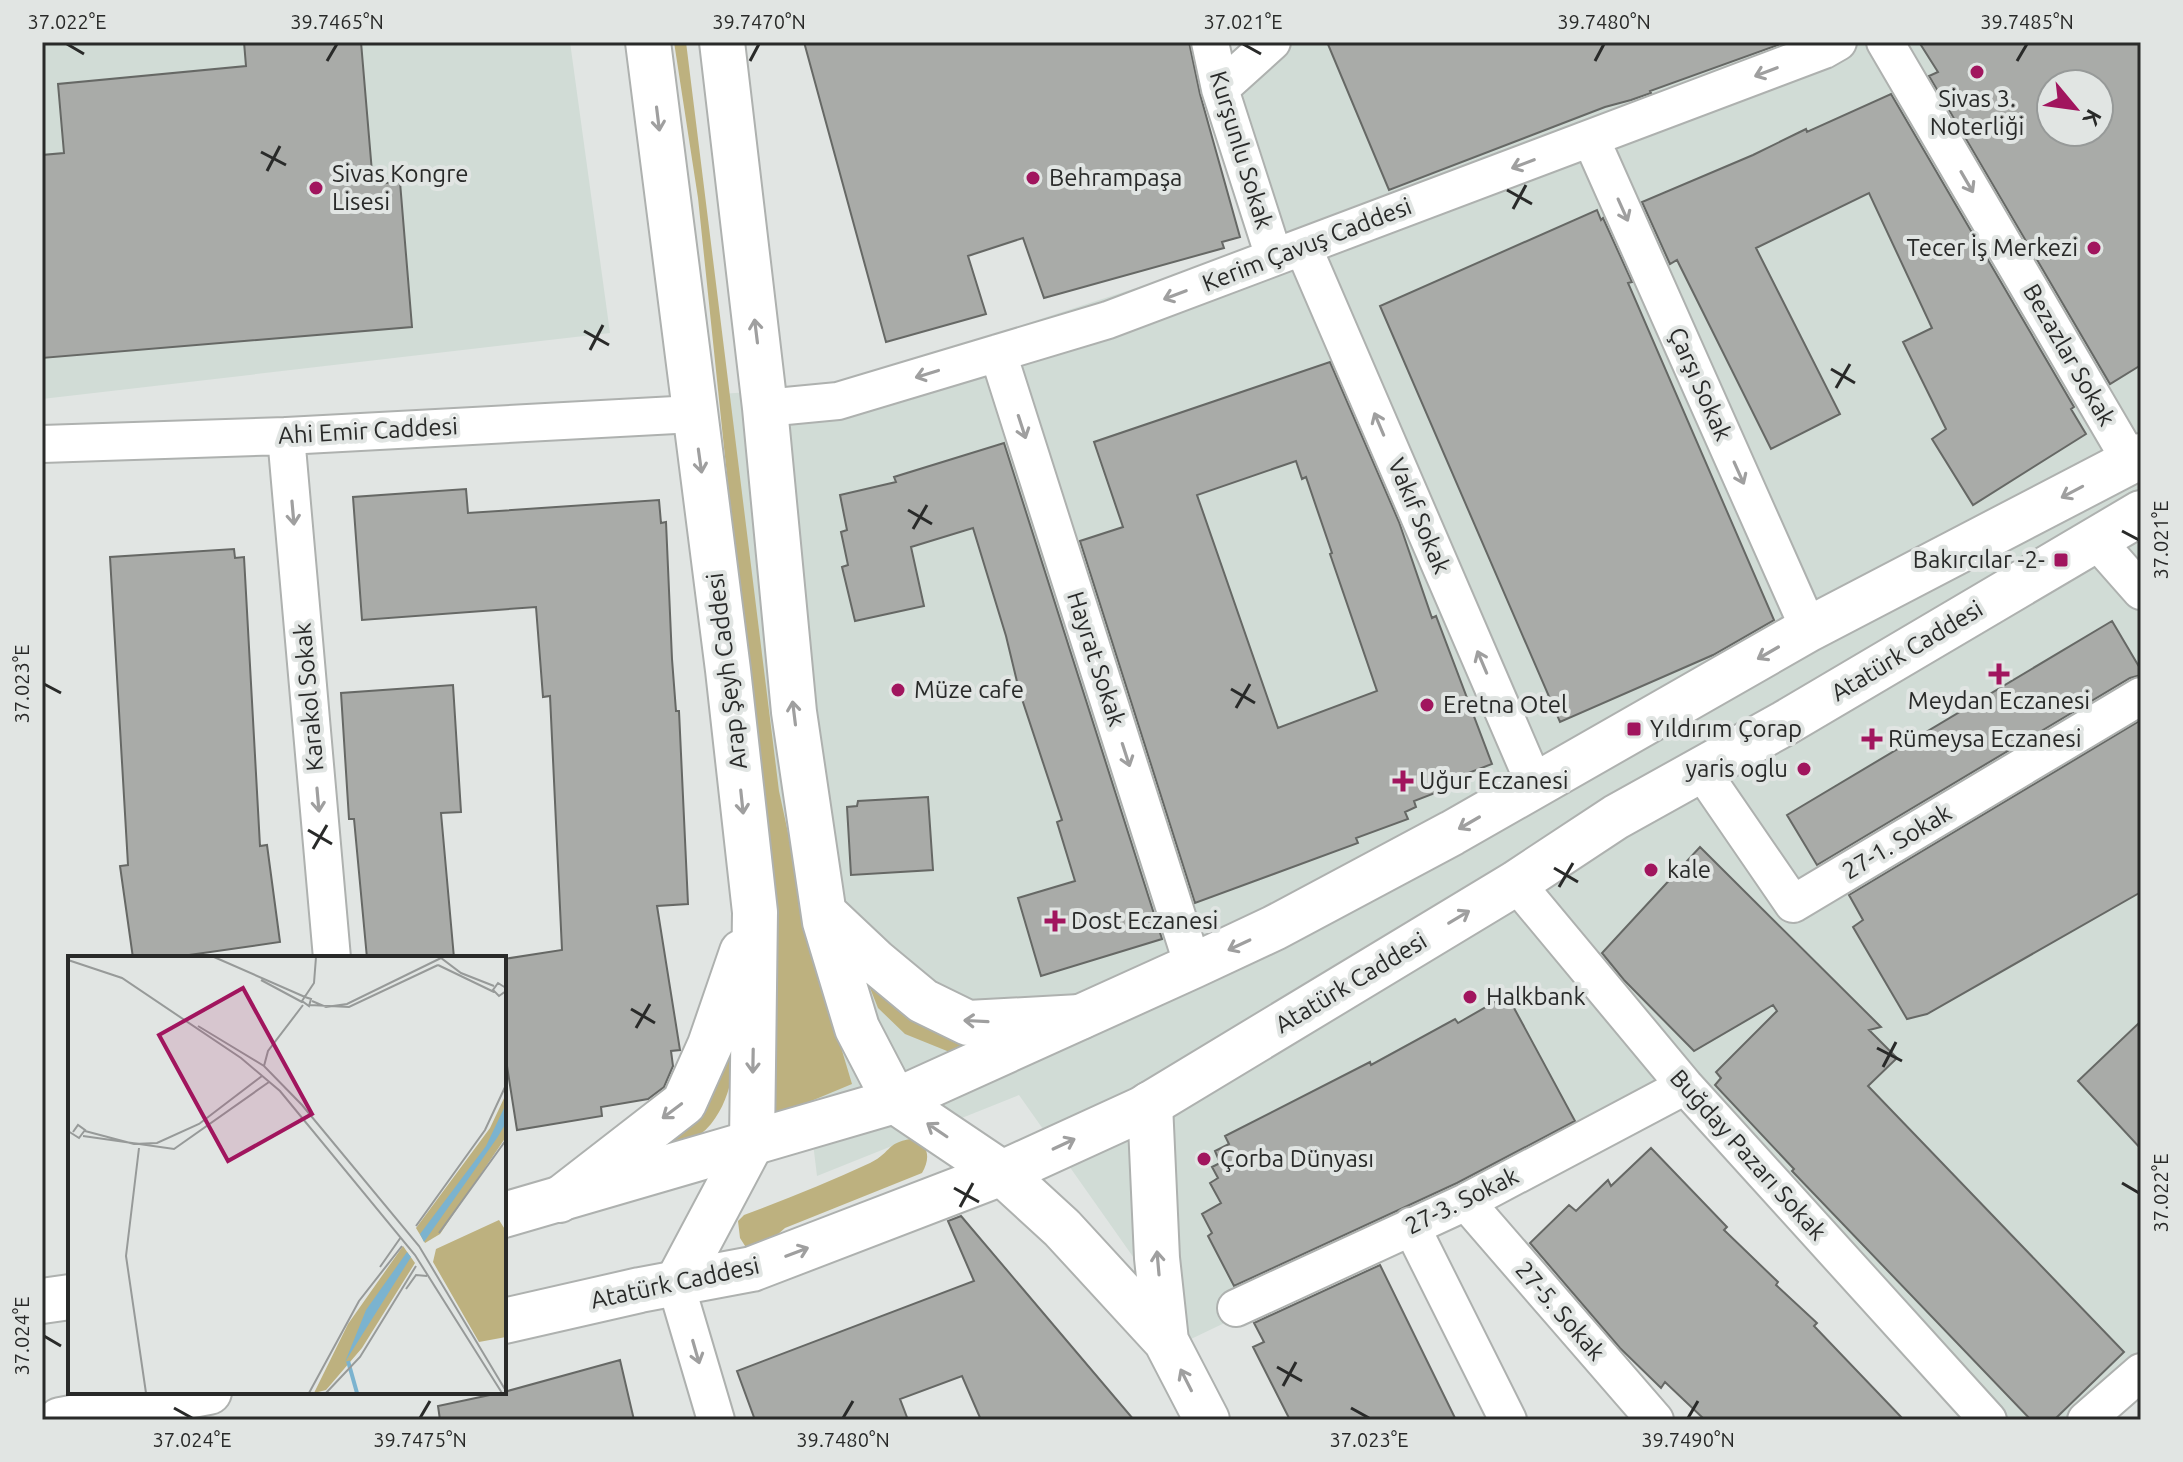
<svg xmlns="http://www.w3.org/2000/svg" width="2183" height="1462" viewBox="0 0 2183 1462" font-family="Ubuntu,sans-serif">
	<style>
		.built { fill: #d1dcd6; fill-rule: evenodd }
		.green { fill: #bdb17f }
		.building { fill: #a9aba8; stroke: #666865; stroke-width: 2; fill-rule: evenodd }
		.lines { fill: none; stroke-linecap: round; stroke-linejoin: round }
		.street-casing { stroke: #aeb1af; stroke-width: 40 }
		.secondary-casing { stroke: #aeb1af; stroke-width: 48 }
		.primary-casing { stroke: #aeb1af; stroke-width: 48 }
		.street { stroke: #fff; stroke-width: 36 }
		.secondary { stroke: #fff; stroke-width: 44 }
		.primary { stroke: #fff; stroke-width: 44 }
		.oneway { stroke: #9f9f9f }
		.ticks { fill: none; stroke: #292a29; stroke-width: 3 }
		.poi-dot { fill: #a1155e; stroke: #e1e5e3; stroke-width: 3 }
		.labels { text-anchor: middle; stroke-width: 8; stroke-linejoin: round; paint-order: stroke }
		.poi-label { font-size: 24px; fill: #292a29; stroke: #e1e5e3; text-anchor: start }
		.street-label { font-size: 24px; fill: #292a29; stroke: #e1e5e3 }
		.inset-river { fill: none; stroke: #7bb3cf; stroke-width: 4 }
		.inset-road { fill: none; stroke: #979a99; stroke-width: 2 }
		.view { fill: #a1155e; fill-opacity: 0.15; stroke: #a1155e; stroke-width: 4 }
		.inset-edge { fill: none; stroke: #292a29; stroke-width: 4 }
		.neatline { fill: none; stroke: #292a29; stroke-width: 3 }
		.ticks-label { font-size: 20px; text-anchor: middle; fill: #292a29 }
	</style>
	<rect width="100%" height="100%" fill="#e1e5e3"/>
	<path class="built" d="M42,42H570L610,333L42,399Z
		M1249,42H2141V1383L2098,1420H1968L1683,1104L1191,1339L1019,1095L817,1176L722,394L838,385L1253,250L1203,84ZM2051,84H2099V132H2051Z"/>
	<path class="green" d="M674,42H686L779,791L817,967L852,1084L768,1119L775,936L698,198Z
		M866,978L1004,1045L952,1053L905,1034L878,1008Z
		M736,1017C736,1054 735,1094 711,1124C698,1140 675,1149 659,1159L701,1093Z
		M917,1138C929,1148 930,1159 922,1173L785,1228L777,1235L775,1242L747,1249L740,1238L738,1221L744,1215C787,1199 829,1182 870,1163C894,1151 884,1142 917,1138Z"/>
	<path class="building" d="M244,42H361L373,184L400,182L412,327L42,358V155L64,153L58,84L246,66Z
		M804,42H1189L1200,94L1240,237L1222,242L1224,248L1044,298L1023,238L968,256L986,314L886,342Z
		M1327,42H1777L1778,45L1650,91L1651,93L1631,100L1605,107L1389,190Z
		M1919,42H2141V365L2110,384L1929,76L1938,72ZM2051,84H2099V132H2051Z
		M1891,94L2074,407L2071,409L2086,434L1973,505L1932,439L1946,429L1903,342L1932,328L1869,193L1756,248L1840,414L1771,449L1677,260L1670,264L1642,202L1753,155L1806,129L1807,132Z
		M1597,210L1601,220L1603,218L1632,282L1628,283L1774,620L1713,655L1560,722L1380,306Z
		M1330,362L1399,522L1432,618L1436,616L1492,764L1458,777L1461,783L1414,801L1416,807L1405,812L1408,819L1356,838L1358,843L1195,903L1080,541L1123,527L1094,442ZM1296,461L1302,479L1306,477L1332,553L1330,554L1377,691L1278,728L1197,495Z
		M1004,443L1162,939L1041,976L1018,898L1075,881L1057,822L1062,820L1019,690L1006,636L973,528L911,547L924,606L855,621L842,567L848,565L841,532L847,530L840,495L896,482L894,477Z
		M466,489L468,513L659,500L661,523L666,522L672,659L676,711H679L688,904L657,906L680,1050L671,1051L673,1066L664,1087L648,1099L601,1107L602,1116L517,1130L504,1047V959L562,950L550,696L543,697L536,607L362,620L353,497Z
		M234,549L235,558L244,557L260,846L267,845L280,942L168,958H133L120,866L128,865L110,557Z
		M2112,621L2141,670V675L2130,678L1817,865L1787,815Z
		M453,685L461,812L441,813L454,958H367L354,819H349L341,693Z
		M2141,720V892L1927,1014L1907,1019L1853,927L1863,920L1849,895Z
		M928,797L933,870L851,875L847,807L857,806L858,801Z
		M1700,847L1881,1027L1869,1030L1897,1058L1868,1086L2124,1352L2054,1420H2031L1792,1171L1794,1169L1715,1085L1721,1078L1716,1072L1777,1011L1773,1005L1694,1051L1624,980L1602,953Z
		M1507,995L1575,1121L1457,1183L1234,1286L1208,1236L1212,1233L1202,1214L1221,1203L1210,1183L1218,1178L1212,1167L1220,1163L1215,1151L1229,1144L1225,1136L1370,1062L1371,1065L1455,1019L1458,1023Z
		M2141,1021V1149L2078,1081Z
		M1651,1148L1727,1227L1724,1230L1778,1282L1776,1285L1817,1323L1814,1326L1904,1420H1705L1665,1382L1661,1388L1620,1348L1530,1243L1569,1205L1576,1211L1608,1180L1611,1186Z
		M961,1216L1134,1420H981L962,1376L900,1399L908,1420H755L737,1371L974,1281L948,1221Z
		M1380,1265L1456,1420H1290L1253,1347L1264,1342L1254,1323Z
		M620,1360L634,1420H440L438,1406L504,1392Z"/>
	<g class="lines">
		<g class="street-casing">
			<path id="street" d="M1210,42L1220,89L1274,257
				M1885,42L2131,462
				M1220,89L1272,42
				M1591,139L1809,629
				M1303,247L1535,785
				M998,353L1193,966
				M765,408L838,401L1108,320L1824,50L1838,42
				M286,436L332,958
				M42,444L286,436L694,414
				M2096,540L2141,591
				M1701,770L1793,904L2141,696
				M1516,883L1685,1086L1988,1420
				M1466,1202L1655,1420
				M1411,1226L1508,1420
				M676,1285L716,1420
				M1236,1308L1466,1202L1685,1086
				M2086,1420L2141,1372"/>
		</g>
		<g class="secondary-casing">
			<path id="secondary" d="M648,42L728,670L755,912L752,1142L676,1285
				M722,42L765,408L794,712L825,922L857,1028L895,1101L1002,1173L1062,1228L1166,1341L1207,1420
				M824,913L876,962L923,1001L968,1023L1080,1017
				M1150,1104L1157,1258L1166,1341
				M559,1200L684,1103L710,1045L742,952"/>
		</g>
		<g class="primary-casing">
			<path id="primary" d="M504,1215L895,1101L1193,966L1274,928L1452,833L1809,629L2141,456
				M42,1301L70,1297
				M504,1321L640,1290L752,1269L1002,1173L1142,1109L1516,883L1616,817L1785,723L2141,513
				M60,1420L209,1392"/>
		</g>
		<use href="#street" class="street"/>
		<use href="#secondary" class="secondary"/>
		<use href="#primary" class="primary"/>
	</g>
	<defs><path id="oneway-shaft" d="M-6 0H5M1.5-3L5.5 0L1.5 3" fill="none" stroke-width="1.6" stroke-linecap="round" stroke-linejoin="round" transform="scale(2)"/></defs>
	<g class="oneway">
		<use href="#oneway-shaft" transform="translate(1766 72) rotate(159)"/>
		<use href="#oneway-shaft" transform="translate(658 119) rotate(83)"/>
		<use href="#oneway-shaft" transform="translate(1523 164) rotate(159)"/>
		<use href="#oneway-shaft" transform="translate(1967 182) rotate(60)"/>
		<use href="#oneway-shaft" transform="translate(1623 210) rotate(66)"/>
		<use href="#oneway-shaft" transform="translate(1175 295) rotate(159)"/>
		<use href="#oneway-shaft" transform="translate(756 331) rotate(-97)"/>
		<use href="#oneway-shaft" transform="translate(927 374) rotate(163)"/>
		<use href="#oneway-shaft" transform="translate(1379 424) rotate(-113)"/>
		<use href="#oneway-shaft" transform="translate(1022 427) rotate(72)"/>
		<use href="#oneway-shaft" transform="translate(700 461) rotate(82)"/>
		<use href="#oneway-shaft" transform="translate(1739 473) rotate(66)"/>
		<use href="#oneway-shaft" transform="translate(2072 492) rotate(152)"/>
		<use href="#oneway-shaft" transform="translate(293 513) rotate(85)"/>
		<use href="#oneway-shaft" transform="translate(1768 653) rotate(150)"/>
		<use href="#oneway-shaft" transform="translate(1482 662) rotate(-113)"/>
		<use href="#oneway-shaft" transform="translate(794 713) rotate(-97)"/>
		<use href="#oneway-shaft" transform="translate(1126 755) rotate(72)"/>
		<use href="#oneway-shaft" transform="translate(318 800) rotate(85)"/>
		<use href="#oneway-shaft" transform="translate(742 802) rotate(84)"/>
		<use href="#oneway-shaft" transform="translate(1469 823) rotate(150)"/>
		<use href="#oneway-shaft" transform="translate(1459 917) rotate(-31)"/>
		<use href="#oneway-shaft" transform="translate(1239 945) rotate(155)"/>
		<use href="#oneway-shaft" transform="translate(976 1021) rotate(-177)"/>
		<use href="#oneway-shaft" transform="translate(753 1061) rotate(91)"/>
		<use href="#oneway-shaft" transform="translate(672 1111) rotate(143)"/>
		<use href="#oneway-shaft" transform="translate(937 1130) rotate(-146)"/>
		<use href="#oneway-shaft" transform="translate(1064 1144) rotate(-25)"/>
		<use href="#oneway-shaft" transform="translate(797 1252) rotate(-21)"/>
		<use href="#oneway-shaft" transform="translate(1158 1263) rotate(-95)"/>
		<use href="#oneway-shaft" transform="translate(696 1352) rotate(74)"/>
		<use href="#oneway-shaft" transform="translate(1186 1380) rotate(-117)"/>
	</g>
	<path class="ticks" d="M67,44L84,54M1243,44L1261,54M327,61L337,44M750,61L759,44M1595,61L1604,44M2017,61L2027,44M261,152L286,165M267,171L280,146M1507,190L1532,204M1513,209L1526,185M584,331L609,345M590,350L603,325M1831,369L1855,383M1836,388L1850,364M908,510L932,524M913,529L927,505M2122,531L2139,540M44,684L61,693M1231,689L1255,703M1236,708L1250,684M308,830L332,844M313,849L327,825M1554,868L1578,882M1559,887L1573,863M631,1009L655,1023M636,1028L650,1004M1877,1048L1902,1061M1883,1067L1896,1042M2122,1183L2139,1193M954,1188L979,1202M960,1207L973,1183M44,1336L61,1346M1277,1367L1302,1381M1283,1386L1296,1362M174,1408L192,1418M1351,1408L1369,1418M420,1418L430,1401M843,1418L853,1401M1688,1418L1698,1401"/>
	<g class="poi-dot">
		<circle cx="1977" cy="72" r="8"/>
		<circle cx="1033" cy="178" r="8"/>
		<circle cx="316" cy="188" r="8"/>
		<circle cx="2094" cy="248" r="8"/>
		<rect x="2053" y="552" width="16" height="16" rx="4"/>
		<path d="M1995 662h8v8h8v8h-8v8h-8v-8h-8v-8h8z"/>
		<circle cx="898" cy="690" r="8"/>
		<circle cx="1427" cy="705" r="8"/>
		<rect x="1626" y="721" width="16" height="16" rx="4"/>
		<path d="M1868 727h8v8h8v8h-8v8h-8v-8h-8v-8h8z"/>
		<circle cx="1804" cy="769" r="8"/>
		<path d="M1399 769h8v8h8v8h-8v8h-8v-8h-8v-8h8z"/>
		<circle cx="1651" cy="870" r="8"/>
		<path d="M1051 909h8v8h8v8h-8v8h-8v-8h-8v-8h8z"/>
		<circle cx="1470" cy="997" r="8"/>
		<circle cx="1204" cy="1159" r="8"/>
	</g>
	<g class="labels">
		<g class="poi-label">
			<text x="1977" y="107" text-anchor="middle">Sivas 3.<tspan x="1977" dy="28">Noterliği</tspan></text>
			<text x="332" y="182">Sivas Kongre<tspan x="332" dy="28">Lisesi</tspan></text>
			<text x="1049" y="186">Behrampaşa</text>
			<text x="2078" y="256" text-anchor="end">Tecer İş Merkezi</text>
			<text x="2045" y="568" text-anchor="end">Bakırcılar -2-</text>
			<text x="914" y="698">Müze cafe</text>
			<text x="1999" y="709" text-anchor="middle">Meydan Eczanesi</text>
			<text x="1443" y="713">Eretna Otel</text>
			<text x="1650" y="737">Yıldırım Çorap</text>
			<text x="1888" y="747">Rümeysa Eczanesi</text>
			<text x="1788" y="777" text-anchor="end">yaris oglu</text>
			<text x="1419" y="789">Uğur Eczanesi</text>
			<text x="1667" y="878">kale</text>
			<text x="1071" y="929">Dost Eczanesi</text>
			<text x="1486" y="1005">Halkbank</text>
			<text x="1220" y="1167">Çorba Dünyası</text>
		</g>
		<g class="street-label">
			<text transform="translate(1241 150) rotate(73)" y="8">Kurşunlu Sokak</text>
			<text transform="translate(1307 245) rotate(-21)" y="8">Kerim Çavuş Caddesi</text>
			<text transform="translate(2069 355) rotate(60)" y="8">Bezazlar Sokak</text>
			<text transform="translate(1700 384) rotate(66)" y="8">Çarşı Sokak</text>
			<text transform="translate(368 431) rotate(-3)" y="8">Ahi Emir Caddesi</text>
			<text transform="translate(1419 516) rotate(67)" y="8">Vakıf Sokak</text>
			<text transform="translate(1907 651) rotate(-31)" y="8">Atatürk Caddesi</text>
			<text transform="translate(1096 659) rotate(72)" y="8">Hayrat Sokak</text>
			<text transform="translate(727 671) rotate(-97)" y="8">Arap Şeyh Caddesi</text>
			<text transform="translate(309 697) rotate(-95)" y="8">Karakol Sokak</text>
			<text transform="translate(1897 842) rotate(-31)" y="8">27-1. Sokak</text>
			<text transform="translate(1351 983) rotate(-31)" y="8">Atatürk Caddesi</text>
			<text transform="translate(1748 1155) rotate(48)" y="8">Buğday Pazarı Sokak</text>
			<text transform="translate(1462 1201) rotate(-26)" y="8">27-3. Sokak</text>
			<text transform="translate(675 1283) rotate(-12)" y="8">Atatürk Caddesi</text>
			<text transform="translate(1560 1311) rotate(49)" y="8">27-5. Sokak</text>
		</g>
	</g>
	<g transform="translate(68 956)">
		<rect width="438" height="438" fill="#e1e5e3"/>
		<path d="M438,138V181L372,278L357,287L348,272L422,172ZM431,264L438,275V381L411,386L365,306L368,293ZM335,290L347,307L294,392L258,434L246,437L280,368Z" fill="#bdb17f"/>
		<path d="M438,148V167L429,182L356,286L352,278L418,190ZM339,296L343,301L277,406L298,354Z" fill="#7bb3cf"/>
		<path class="inset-river" d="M280,405L289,437"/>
		<path class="inset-road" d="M146,1L237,41M0,4L54,22L173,102L212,135L347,299L434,437M370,9L426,36M193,24L234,46M438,32L430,27L425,34L431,40L438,35M237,41L243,43L241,50L234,45L246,27L248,1M244,45L258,51L279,48L373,2L393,17L426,30M242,49L281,51L370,9M130,70L196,110L234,149L351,290L438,435M196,110L200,95L235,49M0,175L11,182L17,174L10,169L5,176M17,175L66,188L89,187L131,168L194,120M15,180L106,193L201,126M71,192L58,300L78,437M348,270L417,174L438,129M371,277L438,184M312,311L333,281M338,333L348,319L359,320M241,437L291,345L334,290M258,437L292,401L348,310"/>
		<path class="view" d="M175,32L244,158L160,205L91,79Z"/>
		<rect width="438" height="438" class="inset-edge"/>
	</g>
	<rect width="2183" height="1462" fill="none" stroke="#e1e5e3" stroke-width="88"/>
	<g transform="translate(2075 108) rotate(119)"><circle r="38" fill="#e1e5e3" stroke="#979a99" stroke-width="2"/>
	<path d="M0-6L14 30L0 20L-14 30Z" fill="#a1155e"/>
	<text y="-12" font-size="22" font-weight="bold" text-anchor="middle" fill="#292a29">K</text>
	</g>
	<rect x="44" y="44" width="2095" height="1374" class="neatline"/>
	<g class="ticks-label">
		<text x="67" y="29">37.022°E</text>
		<text x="337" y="29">39.7465°N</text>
		<text x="759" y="29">39.7470°N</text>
		<text x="1243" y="29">37.021°E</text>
		<text x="1604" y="29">39.7480°N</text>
		<text x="2027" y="29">39.7485°N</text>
		<text transform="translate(2161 540) rotate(-90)" y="7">37.021°E</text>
		<text transform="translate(22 684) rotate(-90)" y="7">37.023°E</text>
		<text transform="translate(2161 1193) rotate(-90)" y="7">37.022°E</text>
		<text transform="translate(22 1336) rotate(-90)" y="7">37.024°E</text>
		<text x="192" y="1447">37.024°E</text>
		<text x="420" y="1447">39.7475°N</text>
		<text x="843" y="1447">39.7480°N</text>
		<text x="1369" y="1447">37.023°E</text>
		<text x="1688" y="1447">39.7490°N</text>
	</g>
</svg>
